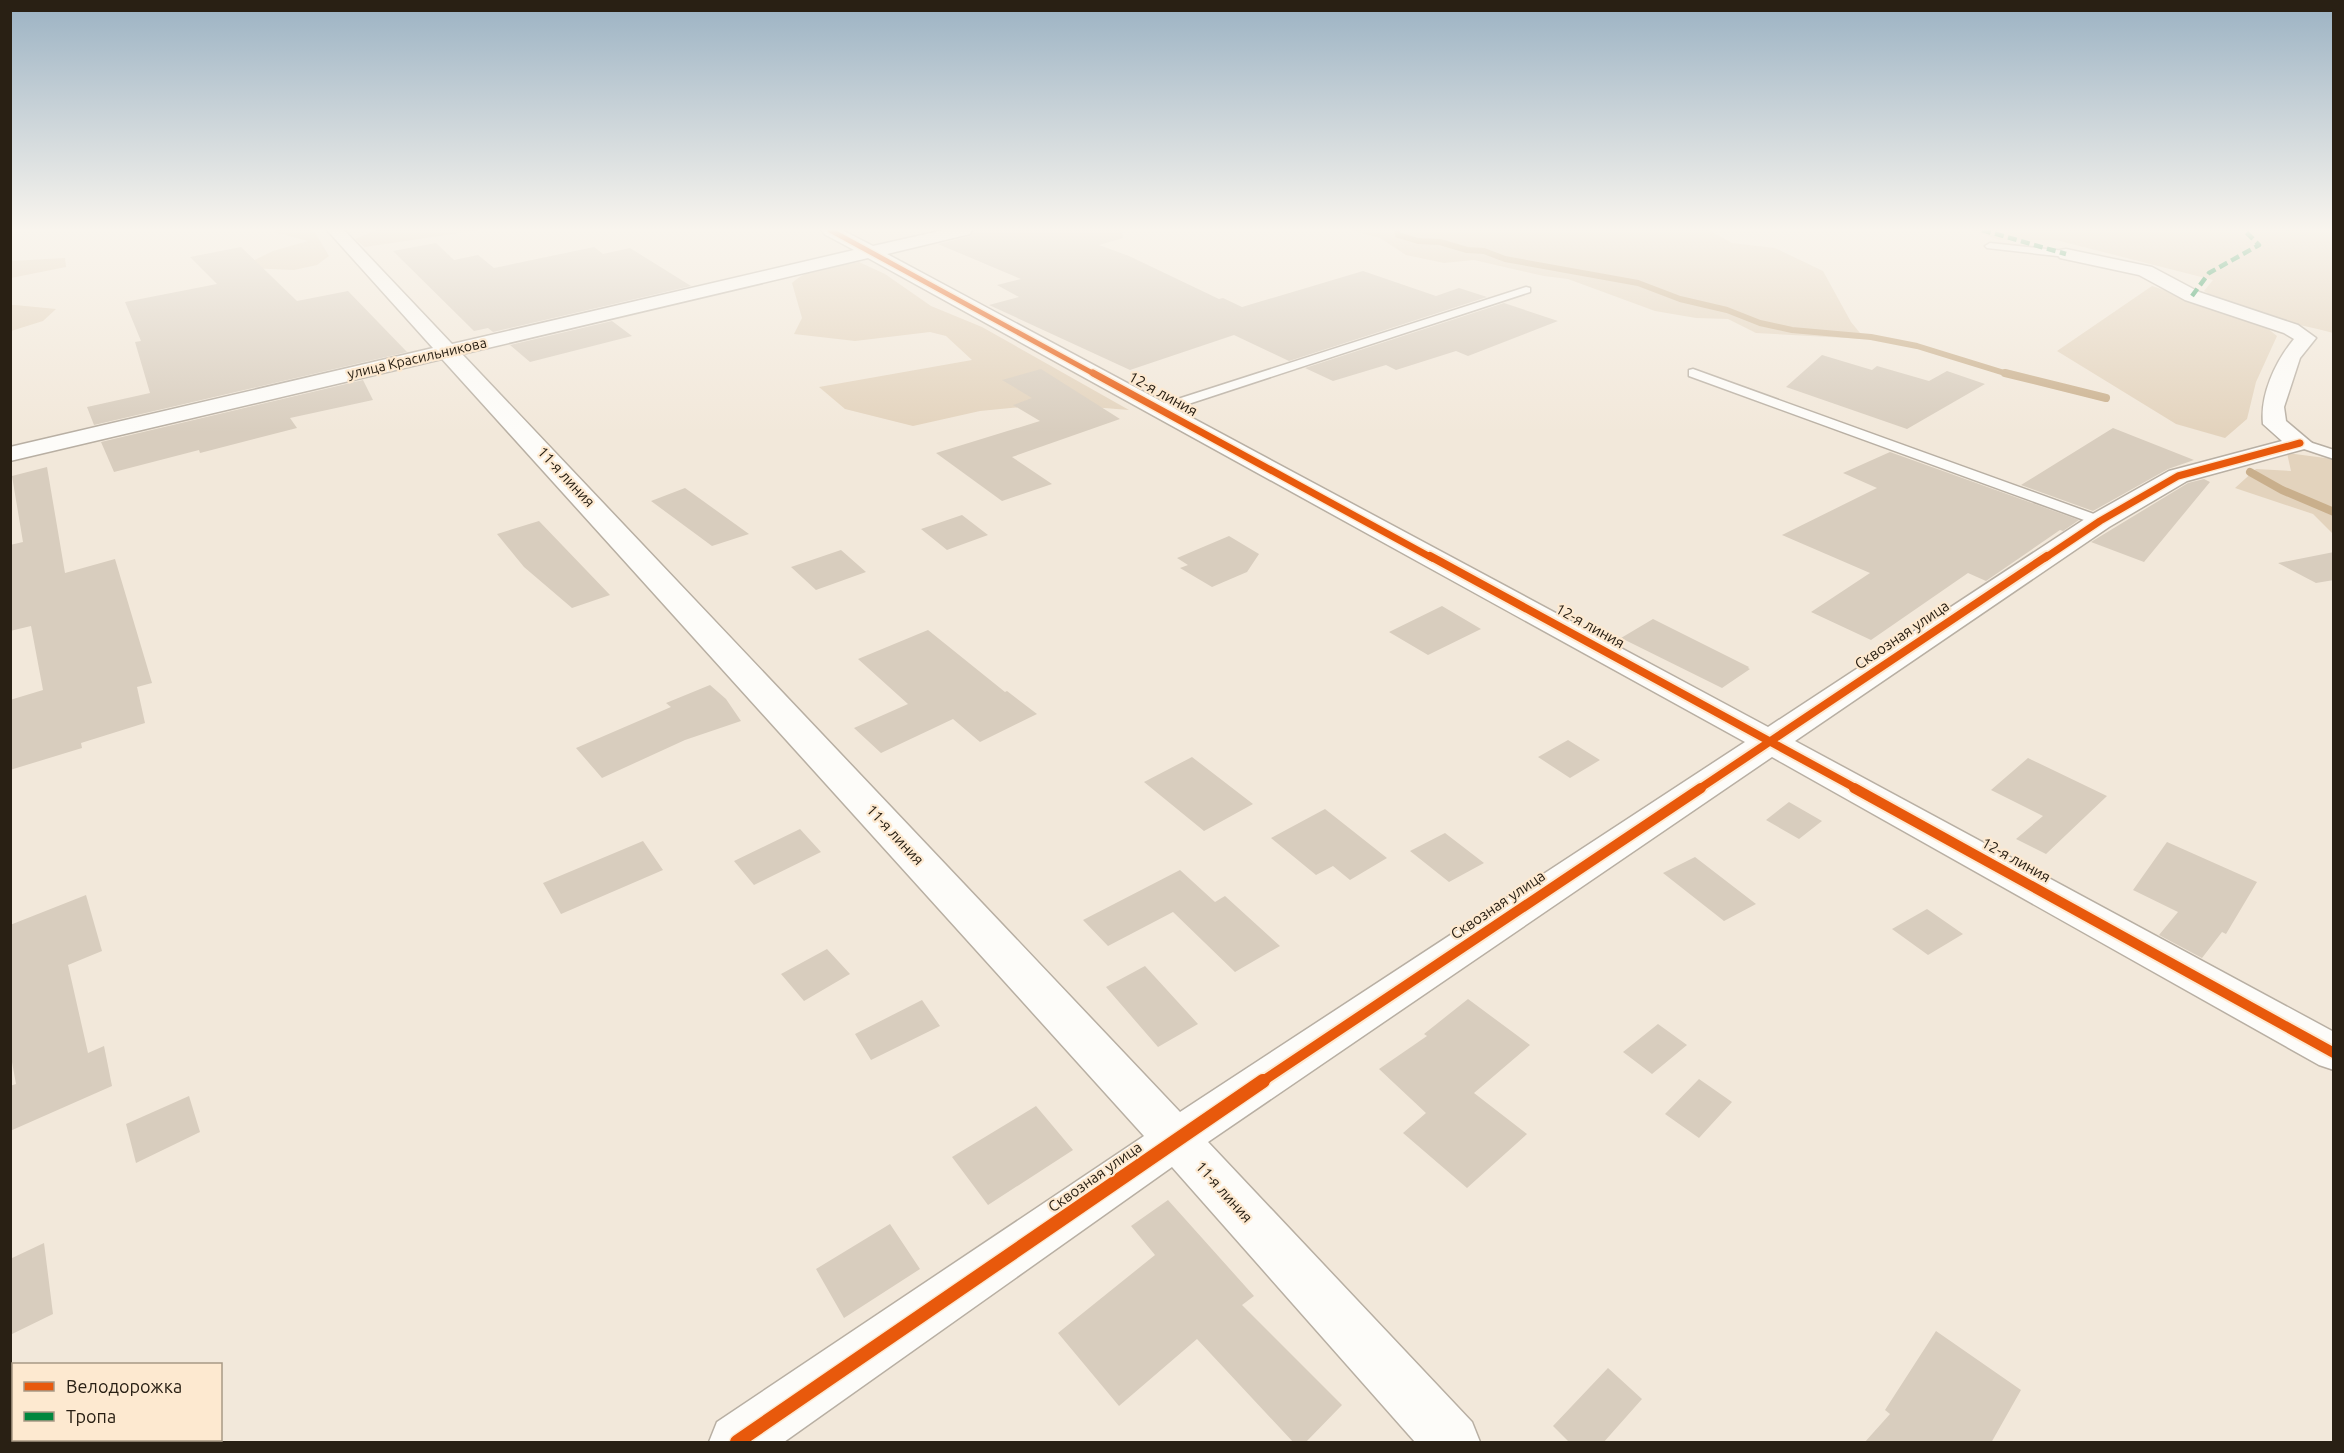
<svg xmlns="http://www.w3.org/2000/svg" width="2344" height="1453" viewBox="0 0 2344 1453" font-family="Ubuntu,sans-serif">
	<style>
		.green { fill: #e3d3bd }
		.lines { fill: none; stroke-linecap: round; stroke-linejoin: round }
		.stream-far1 { stroke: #c9af8c; stroke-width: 6 }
		.stream { stroke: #c9af8c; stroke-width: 8 }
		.building { fill: #d8cdbe }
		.lane-casing { stroke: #b8afa3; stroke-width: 3 }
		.street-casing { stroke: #b8afa3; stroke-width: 3 }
		.lane { fill: #fdfcf9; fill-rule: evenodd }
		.street { fill: #fdfcf9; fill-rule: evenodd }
		.quiet { stroke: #00873e; stroke-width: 4.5; stroke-dasharray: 9 4.5; stroke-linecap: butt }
		.cycleway-far4-casing { stroke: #fde9d0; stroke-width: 8 }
		.cycleway-far3-casing { stroke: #fde9d0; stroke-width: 10 }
		.cycleway-far2-casing { stroke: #fde9d0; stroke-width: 12 }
		.cycleway-far1-casing { stroke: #fde9d0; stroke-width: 14 }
		.cycleway-casing { stroke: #fde9d0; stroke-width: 17 }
		.cycleway-far4 { stroke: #e8590c; stroke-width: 5 }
		.cycleway-far3 { stroke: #e8590c; stroke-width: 7 }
		.cycleway-far2 { stroke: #e8590c; stroke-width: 8 }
		.cycleway-far1 { stroke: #e8590c; stroke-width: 10 }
		.cycleway { stroke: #e8590c; stroke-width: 14 }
		.labels { text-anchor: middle; stroke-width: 4.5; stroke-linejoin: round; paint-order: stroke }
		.far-street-label { font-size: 14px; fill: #292014; stroke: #fde9d0 }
		.street-label { font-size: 15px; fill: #292014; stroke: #fde9d0 }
	</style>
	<rect width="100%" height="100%" fill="#f2e8da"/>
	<path class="green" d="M278,230H311L316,234L329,256L317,265L294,270L249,268L244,265L273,251L308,241L274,232Z
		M376,230H480L365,247L355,239Z
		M1350,230H1709L1732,243L1775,248L1823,271L1851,322L1865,339L1756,333L1728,319L1696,318L1655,311L1568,279L1544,276L1474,260L1444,263L1406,255L1380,238Z
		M1970,230H2333V333C2291,322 2240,316 2204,291L2213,280L2056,240H2000Z
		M65,258L66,267L11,278V261Z
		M859,262L885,274L931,306L982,327L1129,410L1067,405H1039L980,411L913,426L845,409L819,387L972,360L946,336L930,332L855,341L794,334L802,318L792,283C808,267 838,266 859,262Z
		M2152,286L2262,324L2277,336L2256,382L2247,419L2225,438L2176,424L2057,351Z
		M11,305H15L56,309L43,321L11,331Z
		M2287,453L2333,459V534L2313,514L2235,488L2256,469L2291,471Z"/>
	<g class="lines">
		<path class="stream-far1" d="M1397,230L1398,235L1418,241L1440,242L1467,250L1484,251L1505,259L1638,283L1680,299L1727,310L1760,323L1792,330L1871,337L1917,346L2011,375"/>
		<path class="stream" d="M2005,373L2106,398
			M2250,472L2282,490L2334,512"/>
	</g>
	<path class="building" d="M974,230H1122L1123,238L1099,245L1129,256L1219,299L1223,298L1242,307L1363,271L1436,296L1459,288L1487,297L1289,361L1234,335L1130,370L989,305L1019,297L997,285L1021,279L938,244L971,236Z
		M436,243L454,260L478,255L494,268L594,247L603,254L630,248L691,286L493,332L488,328L474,331L393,251Z
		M241,247L297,301L348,291L407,352L94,425L87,407L150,393L135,342L141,341L125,302L217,284L190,257Z
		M1504,303L1558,321L1468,356L1456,351L1396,370L1386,365L1333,381L1305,368Z
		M612,321L632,336L530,362L510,345Z
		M1822,355L1872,370L1877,366L1929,381L1947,371L1985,384L1907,429L1786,387Z
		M1041,369L1120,419L1012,457L1052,484L1002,501L936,453L1040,421L1013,405L1032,398L1002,380Z
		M363,380L373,400L290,418L297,428L200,453L199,450L114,472L101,442Z
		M2113,428L2194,460L2168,469L2093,511L2021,485Z
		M1890,452L2079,520L2063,531L2060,530L1986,581L1968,573L1871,640L1811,612L1870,573L1782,535L1877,488L1843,473Z
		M47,467L65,573L115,559L152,683L137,687L145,723L81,743L82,748L10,770V700L43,690L31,626L10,631V545L23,542L12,476Z
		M2204,479L2210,482L2144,562L2091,542L2188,483Z
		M685,488L749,534L712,546L651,501Z
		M962,515L988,535L947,550L921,529Z
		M539,521L610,595L572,608L524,567L497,534Z
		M1229,536L1259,554L1247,572L1212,587L1180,568L1188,565L1177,558Z
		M841,550L866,572L816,590L791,567Z
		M2334,552V580L2316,583L2278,563Z
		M1442,606L1481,629L1428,655L1389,632Z
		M1653,619L1749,667L1748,668L1750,669L1722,688L1621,638Z
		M928,630L1005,692L1007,691L1037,714L980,742L953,719L881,753L854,728L908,704L858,659Z
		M710,685L726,699L741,721L685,740L602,778L576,748L671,707L666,703Z
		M1568,740L1600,760L1570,778L1538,757Z
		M1192,757L1253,804L1204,831L1144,782Z
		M2028,758L2107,796L2046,854L2016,839L2043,816L1991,790Z
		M1789,802L1822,821L1799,839L1766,820Z
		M1325,809L1387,858L1350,880L1333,866L1316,875L1271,838Z
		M800,829L821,852L754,885L734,861Z
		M1445,833L1484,863L1449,882L1410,851Z
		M643,841L663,870L561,914L543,883Z
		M2167,842L2257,882L2226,934L2222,932L2202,958L2159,935L2178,912L2133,890Z
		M1695,857L1756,904L1724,921L1663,873Z
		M1180,870L1215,902L1225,896L1280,946L1235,972L1173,912L1108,946L1083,920Z
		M86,895L102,951L68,965L88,1053L104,1046L112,1086L10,1131V1086L16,1084L10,1051V925Z
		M1927,909L1963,934L1928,955L1892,929Z
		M827,949L850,974L804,1001L781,974Z
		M1145,966L1198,1024L1158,1047L1106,987Z
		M1468,999L1530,1045L1474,1093L1527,1134L1467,1188L1403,1133L1426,1113L1379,1069L1427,1036L1424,1034Z
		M922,1000L940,1026L871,1060L855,1034Z
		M1658,1024L1687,1045L1652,1074L1623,1052Z
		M1699,1079L1732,1102L1699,1138L1665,1114Z
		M189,1096L200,1132L136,1163L126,1124Z
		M1036,1106L1073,1150L988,1205L952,1157Z
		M1168,1200L1254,1296L1242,1305L1342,1405L1305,1443H1294L1197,1339L1119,1406L1058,1333L1155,1255L1131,1226Z
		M890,1224L920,1269L844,1318L816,1269Z
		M44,1243L53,1314L10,1335V1259Z
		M1936,1331L2021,1390L1991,1443H1864L1890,1414L1885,1410Z
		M1608,1368L1642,1399L1603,1443H1570L1553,1426Z"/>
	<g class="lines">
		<g class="lane-casing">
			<path id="lane" d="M1990,243L2066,251L2071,254L2066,257L1987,248L1985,246Z
				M1526,287L1530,288V292L1164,412H1156L1154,409L1156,406Z
				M1693,369L2105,518L2107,521L2100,525L2095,524L1689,376V370Z
				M2300,439L2334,450V459L2295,446L2293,443L2295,440Z"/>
		</g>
		<g class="street-casing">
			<path id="street" d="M327,230H344L452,344L854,250L824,234L822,230H842L873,246L944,230H972L970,234L887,254L1768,727L2091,515L2169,471L2282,441L2263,424C2260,395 2275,362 2294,339L2284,333L2185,300L2139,275L2060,258L2057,254L2060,250L2066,249L2152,267L2199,292L2298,325L2316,338L2300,358L2284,407L2286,421L2312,443L2308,448L2187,481L2109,527L1795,741L2334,1032V1070L2319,1065L1772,757L1208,1142L1472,1422L1480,1442H1415L1172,1167L784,1442H709L717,1422L1144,1136L442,359L10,461V447L433,348ZM868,258L1745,742L1180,1112L462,354Z"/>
		</g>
		<use href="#lane" class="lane"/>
		<use href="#street" class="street"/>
		<path class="quiet" d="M1982,230L2066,254
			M2192,296L2209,273L2259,245L2244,230"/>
		<g class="cycleway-far4-casing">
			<path id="cycleway-far4" d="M830,230L1096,375"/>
		</g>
		<g class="cycleway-far3-casing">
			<path id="cycleway-far3" d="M1093,373L1432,558
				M2045,558L2100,521L2178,476L2300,443"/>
		</g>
		<g class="cycleway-far2-casing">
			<path id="cycleway-far2" d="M1430,556L1857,789
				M1699,789L2047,556"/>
		</g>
		<g class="cycleway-far1-casing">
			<path id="cycleway-far1" d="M1854,788L2334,1053
				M1260,1083L1701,788"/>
		</g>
		<g class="cycleway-casing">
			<path id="cycleway" d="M737,1442L1263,1081"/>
		</g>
		<use href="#cycleway-far4" class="cycleway-far4"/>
		<use href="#cycleway-far3" class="cycleway-far3"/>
		<use href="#cycleway-far2" class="cycleway-far2"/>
		<use href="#cycleway-far1" class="cycleway-far1"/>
		<use href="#cycleway" class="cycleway"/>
	</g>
	<linearGradient id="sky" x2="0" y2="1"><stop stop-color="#9bb2c3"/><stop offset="0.53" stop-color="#f9f5ee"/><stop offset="1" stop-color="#f9f5ee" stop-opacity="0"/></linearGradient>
	<rect width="2344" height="433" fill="url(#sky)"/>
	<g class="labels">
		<g class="far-street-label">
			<text transform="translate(417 358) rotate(-13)" y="5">улица Красильникова</text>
		</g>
		<g class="street-label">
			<text transform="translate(1163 394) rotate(29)" y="5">12-я линия</text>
			<text transform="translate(566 477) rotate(47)" y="5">11-я линия</text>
			<text transform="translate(1590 626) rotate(29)" y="5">12-я линия</text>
			<text transform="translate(1902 635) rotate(-34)" y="5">Сквозная улица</text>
			<text transform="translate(895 835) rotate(47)" y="5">11-я линия</text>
			<text transform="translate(2016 860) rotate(29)" y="5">12-я линия</text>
			<text transform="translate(1498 905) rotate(-34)" y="5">Сквозная улица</text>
			<text transform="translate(1095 1177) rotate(-35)" y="5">Сквозная улица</text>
			<text transform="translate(1224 1192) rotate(48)" y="5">11-я линия</text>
		</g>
	</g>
	<rect width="2344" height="1453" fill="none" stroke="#292014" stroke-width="24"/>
	<rect x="12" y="1363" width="210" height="78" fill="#fde9d0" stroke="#a89985" stroke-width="1.5"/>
	<rect x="24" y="1382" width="30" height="9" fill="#e8590c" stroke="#a89985" stroke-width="1.5"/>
	<text x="66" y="1393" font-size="18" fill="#292014">Велодорожка</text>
	<rect x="24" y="1412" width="30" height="9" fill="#00873e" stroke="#a89985" stroke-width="1.5"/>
	<text x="66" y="1423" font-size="18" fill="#292014">Тропа</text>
</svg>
